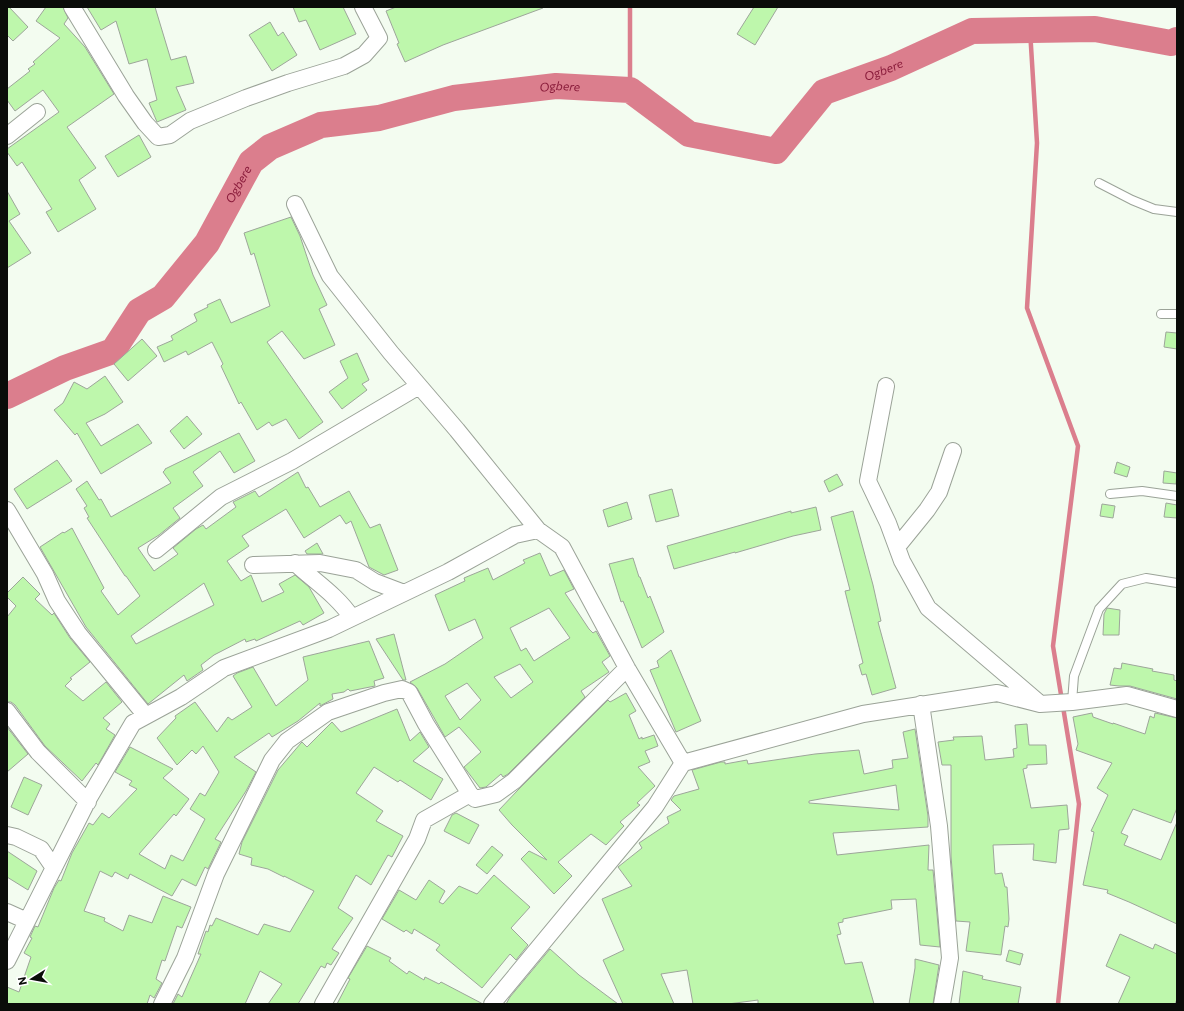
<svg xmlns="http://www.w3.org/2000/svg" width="1184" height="1011" viewBox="0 0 1184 1011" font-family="Commissioner,sans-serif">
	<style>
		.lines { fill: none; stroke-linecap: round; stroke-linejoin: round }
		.stream { stroke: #db7e8d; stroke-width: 4.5 }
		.river { stroke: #db7e8d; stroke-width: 26 }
		.building { fill: #bef7ac; stroke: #9da69a; fill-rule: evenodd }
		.service-casing { stroke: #9ba398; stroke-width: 10 }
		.minor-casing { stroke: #9ba398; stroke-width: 18 }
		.service { stroke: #fff; stroke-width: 8 }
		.minor { stroke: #fff; stroke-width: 16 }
		.labels { text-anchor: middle; stroke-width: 4; stroke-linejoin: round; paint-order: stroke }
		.water-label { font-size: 12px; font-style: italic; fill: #8a1c3b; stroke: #fff }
	</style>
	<rect width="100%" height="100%" fill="#f3fcf0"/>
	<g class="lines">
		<path class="stream" d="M630,7V90
			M1030,30L1037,143L1027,308L1078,446L1053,646L1079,804L1058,1004"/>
		<path class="river" id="s1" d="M7,396L65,368L113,351L139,311L163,297L207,243L251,162L270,147L321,125L379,118L454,98L556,86L630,90L689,134L776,151L824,92L891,68L972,31L1095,29L1171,43L1177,40"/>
	</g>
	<path class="building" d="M7,7H9L28,27L13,41L7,35Z
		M46,7H63L68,18L64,24L85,47L114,94L67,127L96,168L79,180L96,209L58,232L46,212L52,209L22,162L17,166L7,152V149L59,112L43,90L15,111L7,100V89L30,71L28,69L35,64L33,62L60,38L36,21Z
		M87,7H155L171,60L186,56L194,83L176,87L186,110L157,122L149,103L157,100L147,59L129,64L116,21L101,30Z
		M293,7H343L356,34L320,50L306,20L299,22Z
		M396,7H543V8L443,45L405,62L397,44L399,43L386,11Z
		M754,7H778L755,45L737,34Z
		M270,22L278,36L283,32L297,55L272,71L249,35Z
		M139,135L151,157L118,177L105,156Z
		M7,191L20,214L9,221L31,253L7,268Z
		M291,217L300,236L313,275L327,305L319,309L335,345L304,359L282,331L267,342L323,422L299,439L286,419L272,426L269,422L257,430L241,402L239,404L221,366L223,364L212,342L188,355L186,351L164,362L157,347L173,340L171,336L197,321L194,314L208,307L207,305L220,299L231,323L270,306L254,253L251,255L244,233Z
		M1166,332L1177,333V349L1164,347Z
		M142,339L157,356L128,381L114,364Z
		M357,353L369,380L362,384L367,390L342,409L329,392L348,378L340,361Z
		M105,376L123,402L105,414L86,423L101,446L138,424L152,443L101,474L77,433L75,435L54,410L63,403L74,382L87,389Z
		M187,416L202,434L184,449L170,431Z
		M239,433L255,461L234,473L220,451L193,472L203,486L173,508L180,518L159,535L138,548L154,571L178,554L173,548L196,529L203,525L206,529L236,507L233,502L255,491L259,497L298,472L306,488L308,487L320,507L349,491L370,528L380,524L398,570L384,575L369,567L351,521L346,524L340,515L304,538L286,509L242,536L249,546L227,561L241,581L251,575L262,602L284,592L279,584L295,575L309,587L324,613L303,625L300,621L256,641L255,639L246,642L245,639L214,655L201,665L203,670L187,681L184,675L148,704L86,627L40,547L63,532L64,533L72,528L104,588L101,591L118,615L140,596L126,576H125L87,518L89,517L84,508L87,506L76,489L87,481L99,500L101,499L111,517L171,483L163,472L165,470V469ZM204,583L214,605L136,644L131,636Z
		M57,460L72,481L27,509L14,489Z
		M1117,462L1130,467L1127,477L1114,473Z
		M1164,471L1177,473L1176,484L1163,483Z
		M837,474L843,485L829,492L824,481Z
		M672,489L679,516L656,522L649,495Z
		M627,502L632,519L608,527L603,510Z
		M1166,503L1177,505V518L1164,517Z
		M1102,504L1115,506L1113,518L1100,516Z
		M816,507L821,530L793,536L735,553V552L674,569L667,546L791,511V513Z
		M853,511L873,585L881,621L878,622L896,688L872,695L866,674L862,675L859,665L863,663L845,591L850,590L831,517Z
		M317,543L323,554H307L305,551Z
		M540,553L550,576L564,570L574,589L565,593L589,629L593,633L596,631L610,656L602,662L609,672L581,691L585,697L508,774L503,777L501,774L486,787L480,788L464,767L481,752L459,727L445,737L417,688L410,682L445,664L483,638L475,619L449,631L435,595L465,581L464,578L488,568L493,580L525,563L523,560ZM549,608L570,638L534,661L526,648L521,651L510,628ZM520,664L533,682L511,698L494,677ZM467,683L481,700L460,720L445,696Z
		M633,558L639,577H640L648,598L650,596L664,632L642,648L623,601L621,602L609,564Z
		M23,577L40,594L35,599L52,615L54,613L70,638L90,662L70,678L72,679L65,686L83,701L106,682L122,702L103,718L110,724L106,729L115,735L98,765L96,763L82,781L45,746L15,705L11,702H7V617L16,606L7,597V593Z
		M1107,608L1120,610L1119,635H1103L1104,614Z
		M394,634L406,680H403L376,639Z
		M369,641L384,678L374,681L375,686L350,691L348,689L344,692L332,694L333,699L320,706V703L298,721L272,737L269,733L234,757L256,772L246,791L215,839L221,842L208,869L205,867L196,886L182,879L172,896L130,874L128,879L115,872L112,877L100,871L84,911L105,918L104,921L123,931L129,915L152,923L163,896L191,907L182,928L177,926L165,961L162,960L156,979L162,983L154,998L150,995L147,1004H7V987L19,992L31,957L24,953L32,938L30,937L35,926L38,927L54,888L59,880L61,881L72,853L89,823L93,825L102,813L109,818L137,789L129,785L132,781L115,772L130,747L173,769L163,778L189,799L176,816L174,814L139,854L165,869L171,855L183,861L205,819L190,809L200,793L205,796L219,772L203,746L196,754L192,750L177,765L157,738L176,718L175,716L195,702L217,732L228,717L232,720L252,707L233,676L237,673L253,667L276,706L308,680L303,657Z
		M671,650L701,721L676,732L650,670L659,667L657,661Z
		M1122,663L1153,669L1152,671L1174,675V680L1177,681V699L1130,686H1119L1110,685L1114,668L1121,669Z
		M626,693L636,711L629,715L639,739L642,737V739L654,735L658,746L645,751L650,762L638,767L655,786L637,803L640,805L620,822L624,826L606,845L591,834L558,862L572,876L554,894L521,859L529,851L547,860L512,825L499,810L517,791L608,700L610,702Z
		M397,709L410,741L420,732L429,747L413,761L443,779L431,800L400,780L398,782L374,767L356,793L383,811L376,821L403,836L392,857L388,855L371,885L356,875L338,908L353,918L332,949L339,953L331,965L327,963L325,968L321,966L298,1004H268L282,984L260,971L245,1004H173L178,994L182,997L201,954H198L206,931L208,932L210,925L212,926L216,918L258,935L264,924L290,932L314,891L284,876V877L268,869L251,865L252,858L239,854L242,842L278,770L301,743L302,742L307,747L332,722L341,732Z
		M1092,713L1093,717L1113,724V723L1145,734L1150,716L1154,718L1155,713L1177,718V808L1171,823L1133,809L1121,833L1128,836L1124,845L1161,860L1177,822V924L1129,902L1107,893L1108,890L1083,885L1094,832L1091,831L1108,795L1097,788L1112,763L1076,750L1078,744L1073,717Z
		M1027,724L1029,745H1046L1047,764L1027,765V768L1023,769L1031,808L1067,805L1069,829L1059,830L1056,863L1033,860L1034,844L993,845L995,874L1002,873L1005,887H1007L1009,919L1008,927L1005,926L1001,955L966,951L970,922L956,921L951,856V765H942L938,742L954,740L953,737L982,736L985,760L1014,757L1013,749L1017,748L1015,725Z
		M7,727L28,754L7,772Z
		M915,729L928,816V827L833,833L837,855L929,845L928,870H933L940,947L920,945L916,899L891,900L892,909L843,919V922L838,923L841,934L837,935L845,964L862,962L874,1004H758V1000L728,1004H693L687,970L661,974L674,1004H623L603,960L624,950L602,899L632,886L618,867L642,848L639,843L669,823L667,817L681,810L671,800L674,796L699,789L692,770L721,762H725V764L747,760L748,764L815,754L859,750L864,774L893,768L892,760L908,758L903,732ZM896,785L899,810L809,803V801Z
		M24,777L42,785L28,815L11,807Z
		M456,813L479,825L469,844L444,831L452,815Z
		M492,846L503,855L487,874L476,865Z
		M7,851L37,871L28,890L7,877Z
		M494,875L530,907L511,928L528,945L516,960L510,954L482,988L436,950L440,945L414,929L412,934L406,930L404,932L382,919L399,890L416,900L429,880L445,891L439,902L443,904L459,886L477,894Z
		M1120,934L1153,949L1155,944L1177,954V999L1175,1004H1118L1130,977L1106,966Z
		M367,946L391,958L389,961L407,974L409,971L424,980L425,977L439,984L441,982L483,1004H337L350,979L348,978Z
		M550,949L579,975L618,1004H506L510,997Z
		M1009,950L1023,954L1020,965L1006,961Z
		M915,959L939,965L933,1004H909L915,968Z
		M963,971L983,976L982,979L1021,987L1018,1004H959Z"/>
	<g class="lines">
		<g class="service-casing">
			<path id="service" d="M1099,183L1132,200L1154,209L1177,212
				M1161,314H1177
				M1110,494L1142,491L1177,496
				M1072,702L1074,676L1099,609L1122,584L1146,578L1177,583"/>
		</g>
		<g class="minor-casing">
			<path id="minor" d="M72,7L126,96L145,123L158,137L170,135L190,121L246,98L288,83L344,66L364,55L379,38L363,7
				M7,136L37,112
				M295,204L330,276L391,353L457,430L538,530L562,547L627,668L683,763
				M886,386L868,481L888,523L902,561L928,608L1037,701
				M7,510L45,574L57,601L78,633L146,716
				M897,547L927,510L939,492L953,451
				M156,550L221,497L292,461L419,386
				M295,563C314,581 337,595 352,618
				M253,565L320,563L356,570L375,582L404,593
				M921,704L939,826L950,958L942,1004
				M7,711L38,752L88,802
				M7,835L16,837L41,849L54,868
				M7,912L27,921
				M7,961L89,798L133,723L181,697L224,668L329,629L448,572L515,535L538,530
				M162,1004L185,958L216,874L272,760L287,741L328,712L384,693L402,689L409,692L426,724L470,794
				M323,1004L417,839L424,820L470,794L475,799L496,794L514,781L627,668
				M492,1004L655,807L683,763L863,714L997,693L1040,704L1072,702L1127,695L1177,709"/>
		</g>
		<use href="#service" class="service"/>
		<use href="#minor" class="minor"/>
	</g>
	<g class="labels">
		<g class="water-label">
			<text dy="4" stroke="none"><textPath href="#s1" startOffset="1047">Ogbere</textPath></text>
			<text dy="4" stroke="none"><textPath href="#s1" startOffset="675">Ogbere</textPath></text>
			<text dy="4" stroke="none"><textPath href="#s1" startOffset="327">Ogbere</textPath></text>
		</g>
	</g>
	<rect width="1184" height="1011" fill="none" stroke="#0a0c09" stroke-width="16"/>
	<g transform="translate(32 979) rotate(259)" stroke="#ffffff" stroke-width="3" paint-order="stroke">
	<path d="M0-3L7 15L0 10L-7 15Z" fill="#0a0c09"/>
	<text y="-6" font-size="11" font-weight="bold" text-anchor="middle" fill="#0a0c09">N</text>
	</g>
</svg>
